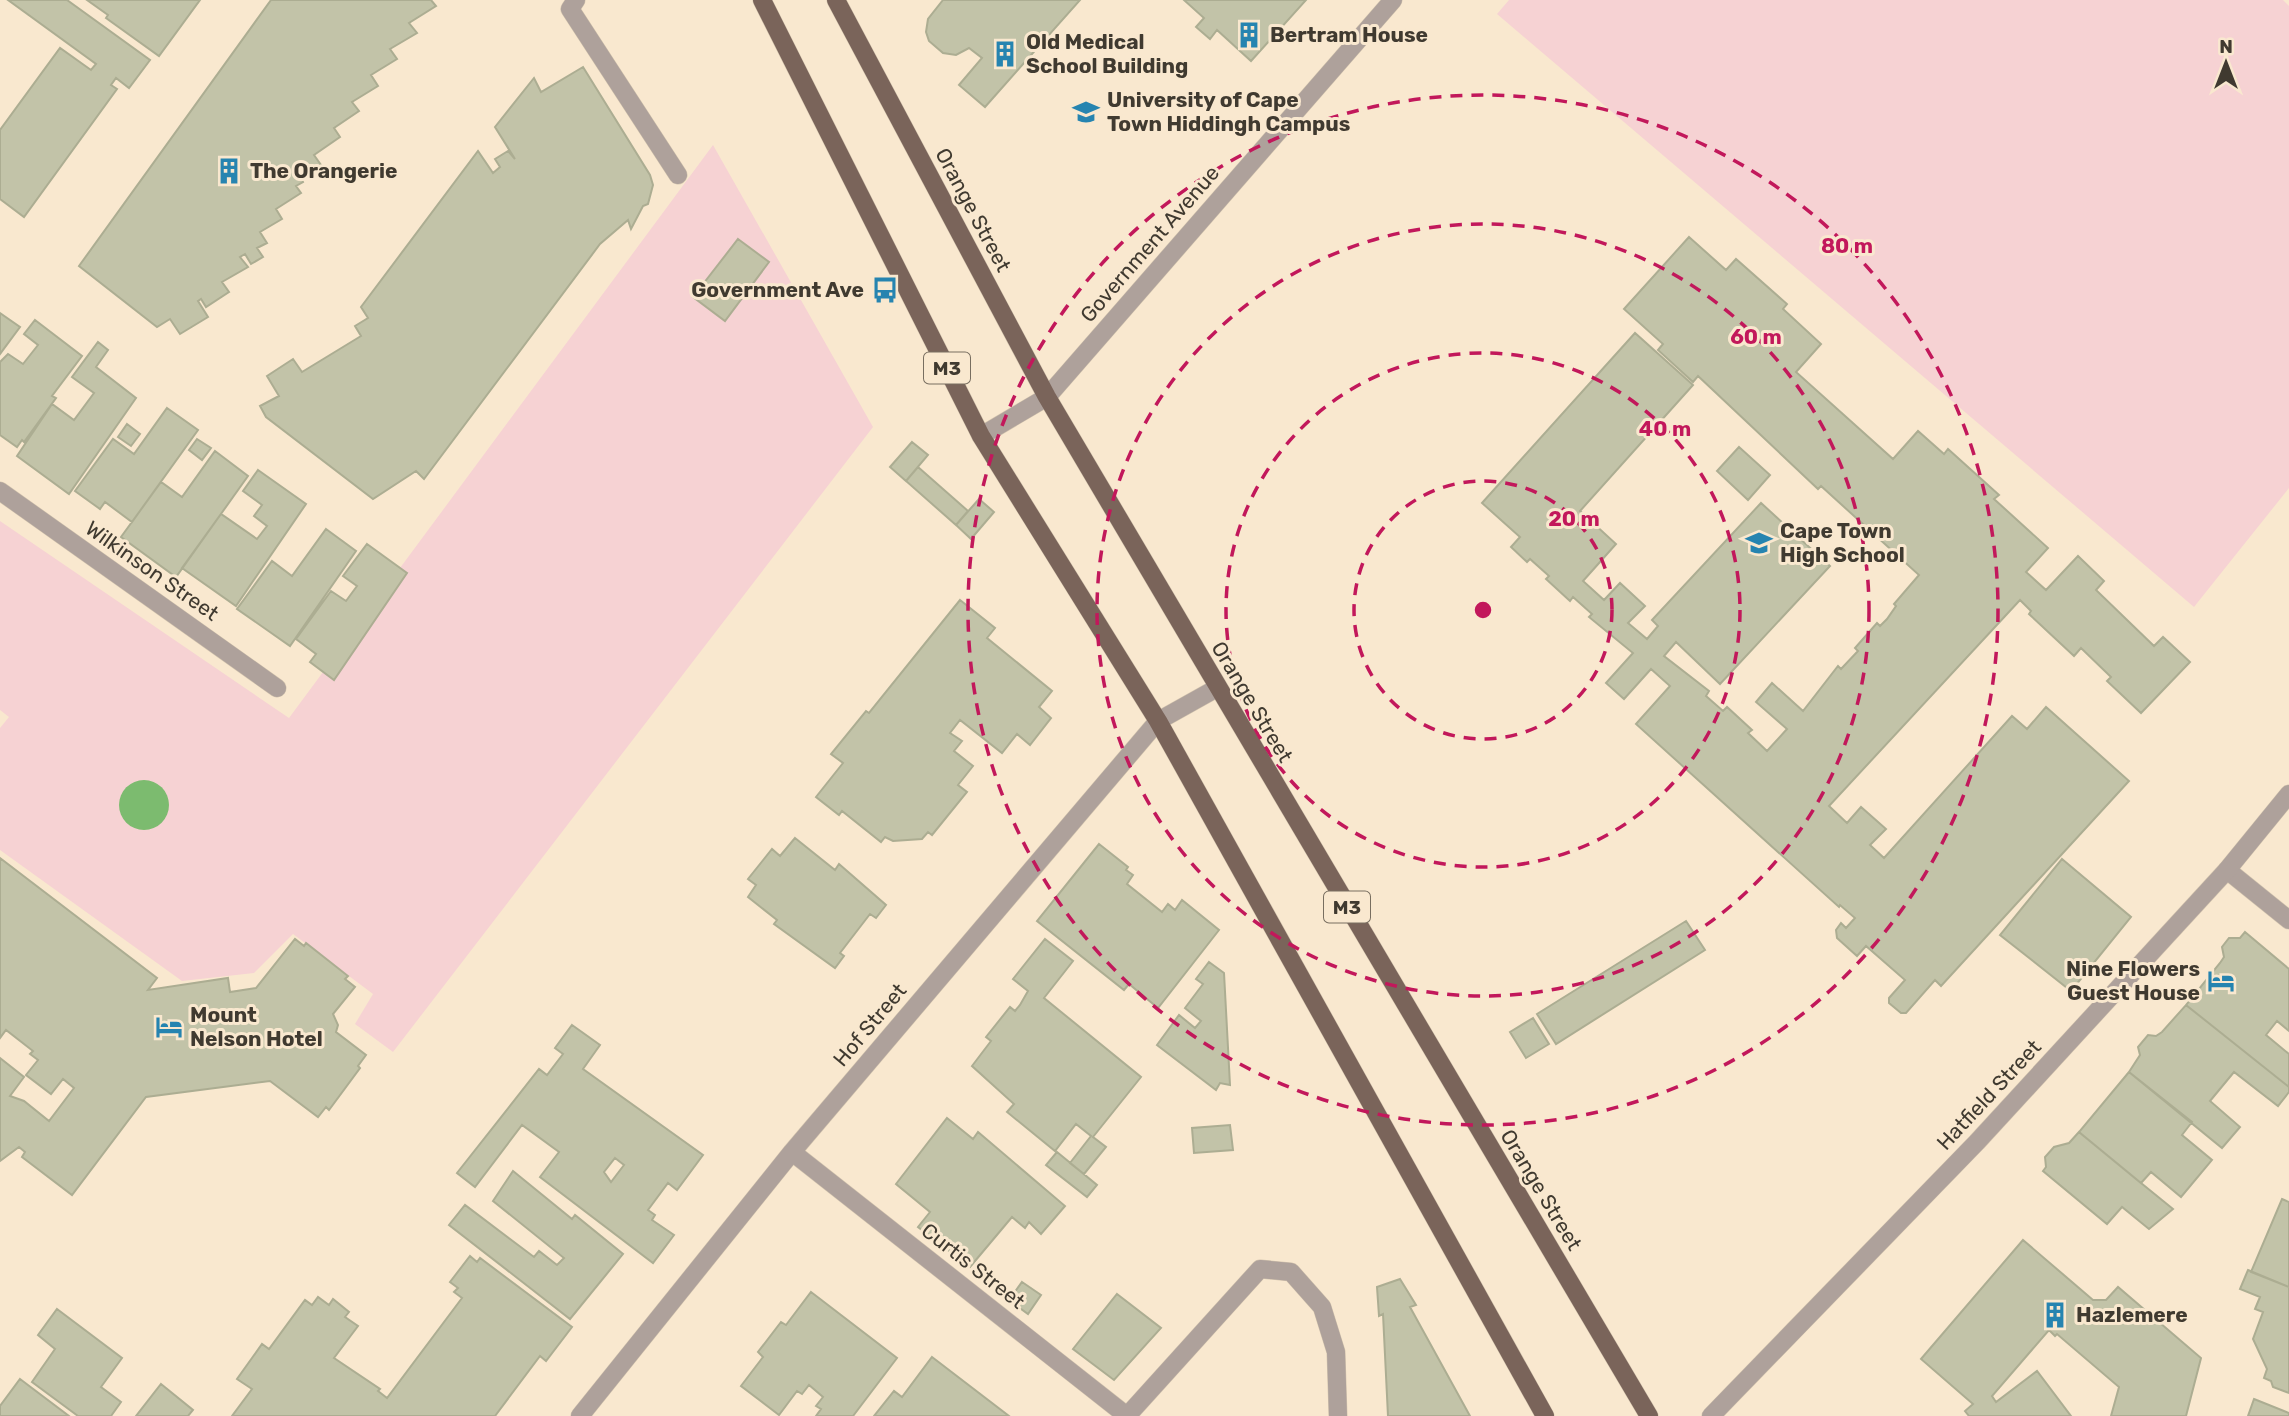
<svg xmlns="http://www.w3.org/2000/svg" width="2289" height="1416" viewBox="0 0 2289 1416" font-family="Rubik,sans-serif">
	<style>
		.green { fill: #f6d2d3 }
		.water { fill: #7cbb6f }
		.building { fill: #c2c3a8; stroke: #acad92; stroke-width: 2; fill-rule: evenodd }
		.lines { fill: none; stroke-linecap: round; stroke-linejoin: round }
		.service-casing { stroke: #d4c5af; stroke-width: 19 }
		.pedestrian-casing { stroke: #d4c5af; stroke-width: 19 }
		.minor-casing { stroke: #d4c5af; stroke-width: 19 }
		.tertiary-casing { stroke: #d4c5af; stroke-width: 19 }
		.primary-casing { stroke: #d4c5af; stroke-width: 19 }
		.service { stroke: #aea19b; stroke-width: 18 }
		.pedestrian { stroke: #aea19b; stroke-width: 18 }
		.minor { stroke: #aea19b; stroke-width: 18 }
		.tertiary { stroke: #aea19b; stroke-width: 18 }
		.primary { stroke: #7a645a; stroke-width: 18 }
		.ring { fill: none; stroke: #c2185b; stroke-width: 3.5; stroke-dasharray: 12 9 }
		.labels { text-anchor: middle; stroke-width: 6; stroke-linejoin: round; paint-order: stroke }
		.shield { fill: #f9e8cf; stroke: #786e60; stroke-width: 2 }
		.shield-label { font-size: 19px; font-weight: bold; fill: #403a30 }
		.poi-label { font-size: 21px; font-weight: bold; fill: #403a30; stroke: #f9e8cf; text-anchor: start }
		.street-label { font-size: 21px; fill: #403a30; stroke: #f9e8cf }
		.centre { fill: #c2185b; stroke: #f9e8cf; stroke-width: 3.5 }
		.ring-label { font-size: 21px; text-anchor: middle; font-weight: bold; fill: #c2185b; stroke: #f9e8cf; stroke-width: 6; stroke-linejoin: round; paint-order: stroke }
	</style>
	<rect width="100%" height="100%" fill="#f9e8cf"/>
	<path class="green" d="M1509,0H2283L2289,6V488L2194,607L1497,14Z
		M713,145L873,427L393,1052L355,1024L373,994L293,934L254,973L182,981L0,850V728L9,717L0,710V521L289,718Z"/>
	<path class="water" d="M119 805a25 25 0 1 1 50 0a25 25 0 1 1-50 0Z"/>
	<path class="building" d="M8,0H67L150,60L129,88L116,78L111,85L117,89L24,217L0,199V130L60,48L91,70L96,64Z
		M87,0H200L159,56L106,18L108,15Z
		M271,0H431L436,6L409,23L417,33L390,49L397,59L371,75L378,86L352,102L359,111L334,128L340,137L314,155L321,165L301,177L303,182L296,186L301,193L276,209L282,219L260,232L267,243L257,248L263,257L251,264L245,254L240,257L248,267L222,282L229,292L206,307L201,299L198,301L208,317L180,334L170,319L157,327L79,266Z
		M943,0H1080L985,107L959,85L982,58L969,48L956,55L943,53L929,41L926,32L928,19Z
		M1184,0H1306L1251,61L1217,30L1210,39L1196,27L1204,18Z
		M583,67L650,175L653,185L648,204L643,206L631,229L628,220L600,244L424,479L416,471L373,499L266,417L260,406L279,396L267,376L293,359L302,372L361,336L355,326L368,318L361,307L478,151L493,173L500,167L495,159L508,151L515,159L495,127L534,78L541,92Z
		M1689,237L1726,270L1736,259L1787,304L1783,309L1821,344L1796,372L1893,459L1918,431L1944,454L1948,449L1999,495L1994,499L2048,548L2026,572L2046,590L2078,556L2104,581L2096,590L2154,646L2163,637L2190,662L2141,713L2107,681L2111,677L2081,648L2074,656L2029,614L2031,611L2020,600L1829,806L1847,823L1861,807L1886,829L1870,845L1884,858L2012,716L2027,729L2046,707L2129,781L1941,986L1935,980L1906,1013H1901L1889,1003V998L1905,980L1866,946L1857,956L1837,938L1836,930L1841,923L1846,928L1855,918L1840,905L1839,907L1636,724L1670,686L1651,669L1624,699L1606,683L1633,653L1589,617L1592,614L1573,597L1570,601L1546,579L1549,576L1530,559L1527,562L1511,547L1520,537L1482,503L1635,333L1693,385L1580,511L1616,544L1583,581L1604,600L1620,583L1645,606L1628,623L1647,639L1658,626L1652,620L1761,503L1830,566L1720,684L1676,642L1664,656L1709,691L1706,696L1723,711L1727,707L1752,730L1748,733L1767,751L1787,729L1756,702L1772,683L1803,711L1838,666L1841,669L1858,651L1855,648L1877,623L1880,626L1887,619L1896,606L1894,604L1919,575L1821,486L1818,489L1698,376L1693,382L1658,350L1663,344L1624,309Z
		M738,239L769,262L725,321L693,297Z
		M0,313L20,327L0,354Z
		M35,320L82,356L52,396L56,398L24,442L22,440L17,447L0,435V362L8,354L23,364L38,345L24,334Z
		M98,342L108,350L96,367L136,398L69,494L17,456L52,404L74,420L94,393L72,377Z
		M167,408L198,430L132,522L105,502L100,509L75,491L113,439L134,454Z
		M127,424L140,434L131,446L118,437Z
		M197,439L211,448L202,460L189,450Z
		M912,442L928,455L906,481L890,467Z
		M1739,447L1770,475L1748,500L1717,471Z
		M215,451L248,476L176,577L121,537L161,482L182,497Z
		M918,467L968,511L956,525L906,481Z
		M258,470L306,504L236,606L182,568L221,514L257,539L267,526L254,516L262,505L243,491Z
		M979,499L994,512L971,539L956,525Z
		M326,529L356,551L290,646L237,609L272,561L292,576Z
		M367,544L407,573L334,680L310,662L316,654L296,639L331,591L346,601L357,586L343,576Z
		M960,600L995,628L987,638L1052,691L1039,707L1051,718L1030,745L1017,734L1002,753L960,720L950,733L962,741L954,751L973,766L958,785L967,792L932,835L928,832L922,839L893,841L885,837L881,842L842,811L839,815L816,797L843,763L831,754L866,711L869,713Z
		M795,838L835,870L839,864L886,905L876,918L870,914L840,953L844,956L835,968L774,924L777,920L748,897L756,885L748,879L772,849L780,856Z
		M1099,844L1128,867L1126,870L1133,875L1127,884L1162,912L1168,904L1175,910L1182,900L1219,930L1158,1008L1129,984L1124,990L1037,921Z
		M0,858L157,978L148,990L228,978L230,992L256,988L295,939L304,946L306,943L348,976L345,979L355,987L333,1014L338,1025L336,1032L366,1055L358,1066L360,1068L329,1110L326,1107L318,1117L270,1081L146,1097L72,1195L22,1157L25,1152L19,1147L0,1161V1058L24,1077L10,1096L24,1101L49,1121L74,1088L63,1079L51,1094L26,1075L38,1060L30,1054L33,1051L6,1030L0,1038Z
		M2062,859L2131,917L2071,991L2000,935Z
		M1686,921L1705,950L1556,1044L1537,1014Z
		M2245,932L2289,969V1031L2277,1021L2266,1035L2289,1054V1087L2186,1005L2220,963L2224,957L2222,947L2229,938H2240Z
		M1045,939L1073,961L1044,998L1141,1077L1093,1137L1106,1147L1084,1174L1070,1163L1091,1136L1076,1124L1055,1151L1007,1112L1014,1104L972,1066L991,1041L986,1037L1010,1007L1015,1011L1020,1005L1028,991L1013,979Z
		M1209,962L1224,973L1230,1085L1220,1083L1216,1090L1157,1045L1179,1015L1195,1028L1201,1021L1185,1008L1203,984L1196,979Z
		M2186,1005L2289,1087V1092L2278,1106L2234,1072L2210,1101L2240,1127L2222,1148L2129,1072L2140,1055L2138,1047L2148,1035L2156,1036L2162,1032Z
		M1533,1018L1549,1044L1526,1058L1510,1032Z
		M572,1025L600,1045L583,1069L703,1155L677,1190L668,1183L648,1210L655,1215L652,1220L674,1235L653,1263L540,1177L559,1152L522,1125L475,1187L457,1173L539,1069L547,1075L563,1054L555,1048ZM615,1158L624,1165L611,1182L604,1172Z
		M2129,1072L2192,1122L2182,1135L2212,1160L2181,1197L2151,1172L2141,1183L2079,1132Z
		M947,1118L973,1139L978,1132L1065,1206L1041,1234L1029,1222L1025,1228L1012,1217L970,1267L918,1227L930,1212L896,1184Z
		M1230,1125L1233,1150L1194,1153L1192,1128Z
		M2079,1132L2141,1183L2173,1209L2149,1229L2122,1207L2107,1224L2043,1171L2046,1167L2045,1157L2054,1147L2069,1143Z
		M1057,1152L1097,1185L1087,1197L1046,1165Z
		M513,1171L572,1219L575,1215L623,1254L570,1319L449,1225L465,1205L534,1257L539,1251L557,1265L564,1258L493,1201Z
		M2282,1199L2289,1202V1287L2251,1272Z
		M2023,1240L2093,1300H2106L2118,1287L2201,1358L2186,1416H2111L2119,1387L2057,1334L2055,1336L2049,1330L1992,1396L1996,1402L2037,1371L2071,1416H1969L1965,1411L1973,1404L1921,1359Z
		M470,1256L477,1262L480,1258L572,1327L546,1361L540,1356L495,1416H232L252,1389L237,1379L262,1344L269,1349L305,1300L312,1305L318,1297L329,1305L333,1299L349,1312L345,1317L358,1326L334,1358L380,1389L378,1391L387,1398L462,1298L454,1292L458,1288L450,1282Z
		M2248,1270L2289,1287V1393L2273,1387L2271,1381L2264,1378L2267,1369L2253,1339L2263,1312L2255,1309L2260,1297L2240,1289Z
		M1400,1279L1416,1305L1410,1307L1470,1416H1388L1383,1314L1379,1316L1377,1287Z
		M1022,1282L1041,1295L1028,1314L1009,1300Z
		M811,1292L897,1358L853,1416H816L821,1409L816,1406L823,1397L809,1385L802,1394L797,1391L779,1415L741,1386L763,1357L758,1352L781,1322L786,1325Z
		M1117,1294L1161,1328L1114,1380L1073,1349Z
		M57,1309L122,1358L101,1387L121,1402L111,1416H78L32,1382L55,1349L38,1335Z
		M932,1357L1009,1416H874L894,1391L902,1397Z
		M20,1379L69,1416H0V1406Z
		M161,1384L193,1410L188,1416H136Z
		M2254,1399L2289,1413V1416H2248Z"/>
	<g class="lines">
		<g class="service-casing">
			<path id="service" d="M576,0L570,9L678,175
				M981,436L1047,397"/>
		</g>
		<g class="pedestrian-casing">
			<path id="pedestrian" d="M1047,397L1393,0"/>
		</g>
		<g class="minor-casing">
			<path id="minor" d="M0,491L277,688
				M2227,870L2289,920
				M792,1152L1127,1416
				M580,1416L792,1152L1158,721L1217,688
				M1127,1416L1260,1269L1291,1272L1322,1307L1336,1352L1338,1416"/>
		</g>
		<g class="tertiary-casing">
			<path id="tertiary" d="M1711,1416L1977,1142L2227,870L2289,794"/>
		</g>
		<g class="primary-casing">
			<path id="primary" d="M762,0L981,436L1158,721L1545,1416
				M836,0L1047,397L1649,1416"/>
		</g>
		<use href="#service" class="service"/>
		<use href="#pedestrian" class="pedestrian"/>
		<use href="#minor" class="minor"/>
		<use href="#tertiary" class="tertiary"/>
		<use href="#primary" class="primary"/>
	</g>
	<g class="ring">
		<circle cx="1483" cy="610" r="129"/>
		<circle cx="1483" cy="610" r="257"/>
		<circle cx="1483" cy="610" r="386"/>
		<circle cx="1483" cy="610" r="515"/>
	</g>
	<defs>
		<g id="building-bare" transform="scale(2.1)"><path d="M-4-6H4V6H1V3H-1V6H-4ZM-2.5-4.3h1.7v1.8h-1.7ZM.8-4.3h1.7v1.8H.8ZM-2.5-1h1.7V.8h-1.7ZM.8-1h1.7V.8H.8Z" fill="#2684b0" stroke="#f9e8cf" stroke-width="2.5" paint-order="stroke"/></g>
		<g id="university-bare" transform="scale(2.1)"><path d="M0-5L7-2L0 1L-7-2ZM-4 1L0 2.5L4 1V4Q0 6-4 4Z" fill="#2684b0" stroke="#f9e8cf" stroke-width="2.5" paint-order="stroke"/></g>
		<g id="bus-bare" transform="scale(2.1)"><path d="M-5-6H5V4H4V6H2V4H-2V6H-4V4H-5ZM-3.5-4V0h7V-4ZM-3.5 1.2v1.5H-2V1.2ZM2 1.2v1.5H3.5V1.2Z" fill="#2684b0" stroke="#f9e8cf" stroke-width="2.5" paint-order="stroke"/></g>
		<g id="school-bare" transform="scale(2.1)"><path d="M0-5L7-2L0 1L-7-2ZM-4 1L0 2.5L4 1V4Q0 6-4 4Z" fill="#2684b0" stroke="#f9e8cf" stroke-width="2.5" paint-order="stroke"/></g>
		<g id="hotel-bare" transform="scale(2.1)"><path d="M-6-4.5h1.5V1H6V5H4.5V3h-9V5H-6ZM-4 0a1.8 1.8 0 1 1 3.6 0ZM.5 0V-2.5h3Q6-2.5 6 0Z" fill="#2684b0" stroke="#f9e8cf" stroke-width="2.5" paint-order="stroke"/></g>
	</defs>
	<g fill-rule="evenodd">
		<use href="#building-bare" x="1249" y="35"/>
		<use href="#building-bare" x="1005" y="54"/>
		<use href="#university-bare" x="1086" y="112"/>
		<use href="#building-bare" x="229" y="171"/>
		<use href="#bus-bare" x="885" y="290"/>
		<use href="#school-bare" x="1759" y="543"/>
		<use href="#hotel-bare" x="2221" y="981"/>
		<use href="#hotel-bare" x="169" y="1027"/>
		<use href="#building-bare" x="2055" y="1315"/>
	</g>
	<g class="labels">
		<g class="shield">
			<rect x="924" y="352.5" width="46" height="31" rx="5"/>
			<rect x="1324" y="891.5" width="46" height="31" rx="5"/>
		</g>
		<g class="shield-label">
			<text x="947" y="375">M3</text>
			<text x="1347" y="914">M3</text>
		</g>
		<g class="poi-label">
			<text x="1270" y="42">Bertram House</text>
			<text x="1026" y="49">Old Medical<tspan x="1026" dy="24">School Building</tspan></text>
			<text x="1107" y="107">University of Cape<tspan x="1107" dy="24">Town Hiddingh Campus</tspan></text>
			<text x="250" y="178">The Orangerie</text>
			<text x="864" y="297" text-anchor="end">Government Ave</text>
			<text x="1780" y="538">Cape Town<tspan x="1780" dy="24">High School</tspan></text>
			<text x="2200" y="976" text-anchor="end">Nine Flowers<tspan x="2200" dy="24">Guest House</tspan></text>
			<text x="190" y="1022">Mount<tspan x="190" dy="24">Nelson Hotel</tspan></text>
			<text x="2076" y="1322">Hazlemere</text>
		</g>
		<g class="street-label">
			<text transform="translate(973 210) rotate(62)" y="7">Orange Street</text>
			<text transform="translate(1150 244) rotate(-49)" y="7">Government Avenue</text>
			<text transform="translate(152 571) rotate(35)" y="7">Wilkinson Street</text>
			<text transform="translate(1252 702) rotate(59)" y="7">Orange Street</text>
			<text transform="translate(870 1025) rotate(-50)" y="7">Hof Street</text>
			<text transform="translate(1989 1095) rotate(-47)" y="7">Hatfield Street</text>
			<text transform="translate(1541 1190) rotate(59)" y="7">Orange Street</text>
			<text transform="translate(973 1266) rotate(38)" y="7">Curtis Street</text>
		</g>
	</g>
	<circle cx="1483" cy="610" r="10" class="centre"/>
	<g class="ring-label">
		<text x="1847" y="253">80 m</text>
		<text x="1756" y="344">60 m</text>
		<text x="1665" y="436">40 m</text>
		<text x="1574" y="526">20 m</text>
	</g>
	<g transform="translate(2226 63)" stroke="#f9e8cf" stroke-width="5" paint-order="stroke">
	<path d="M0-5L12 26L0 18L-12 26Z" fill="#403a30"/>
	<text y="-10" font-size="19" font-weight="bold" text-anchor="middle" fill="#403a30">N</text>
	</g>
</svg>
